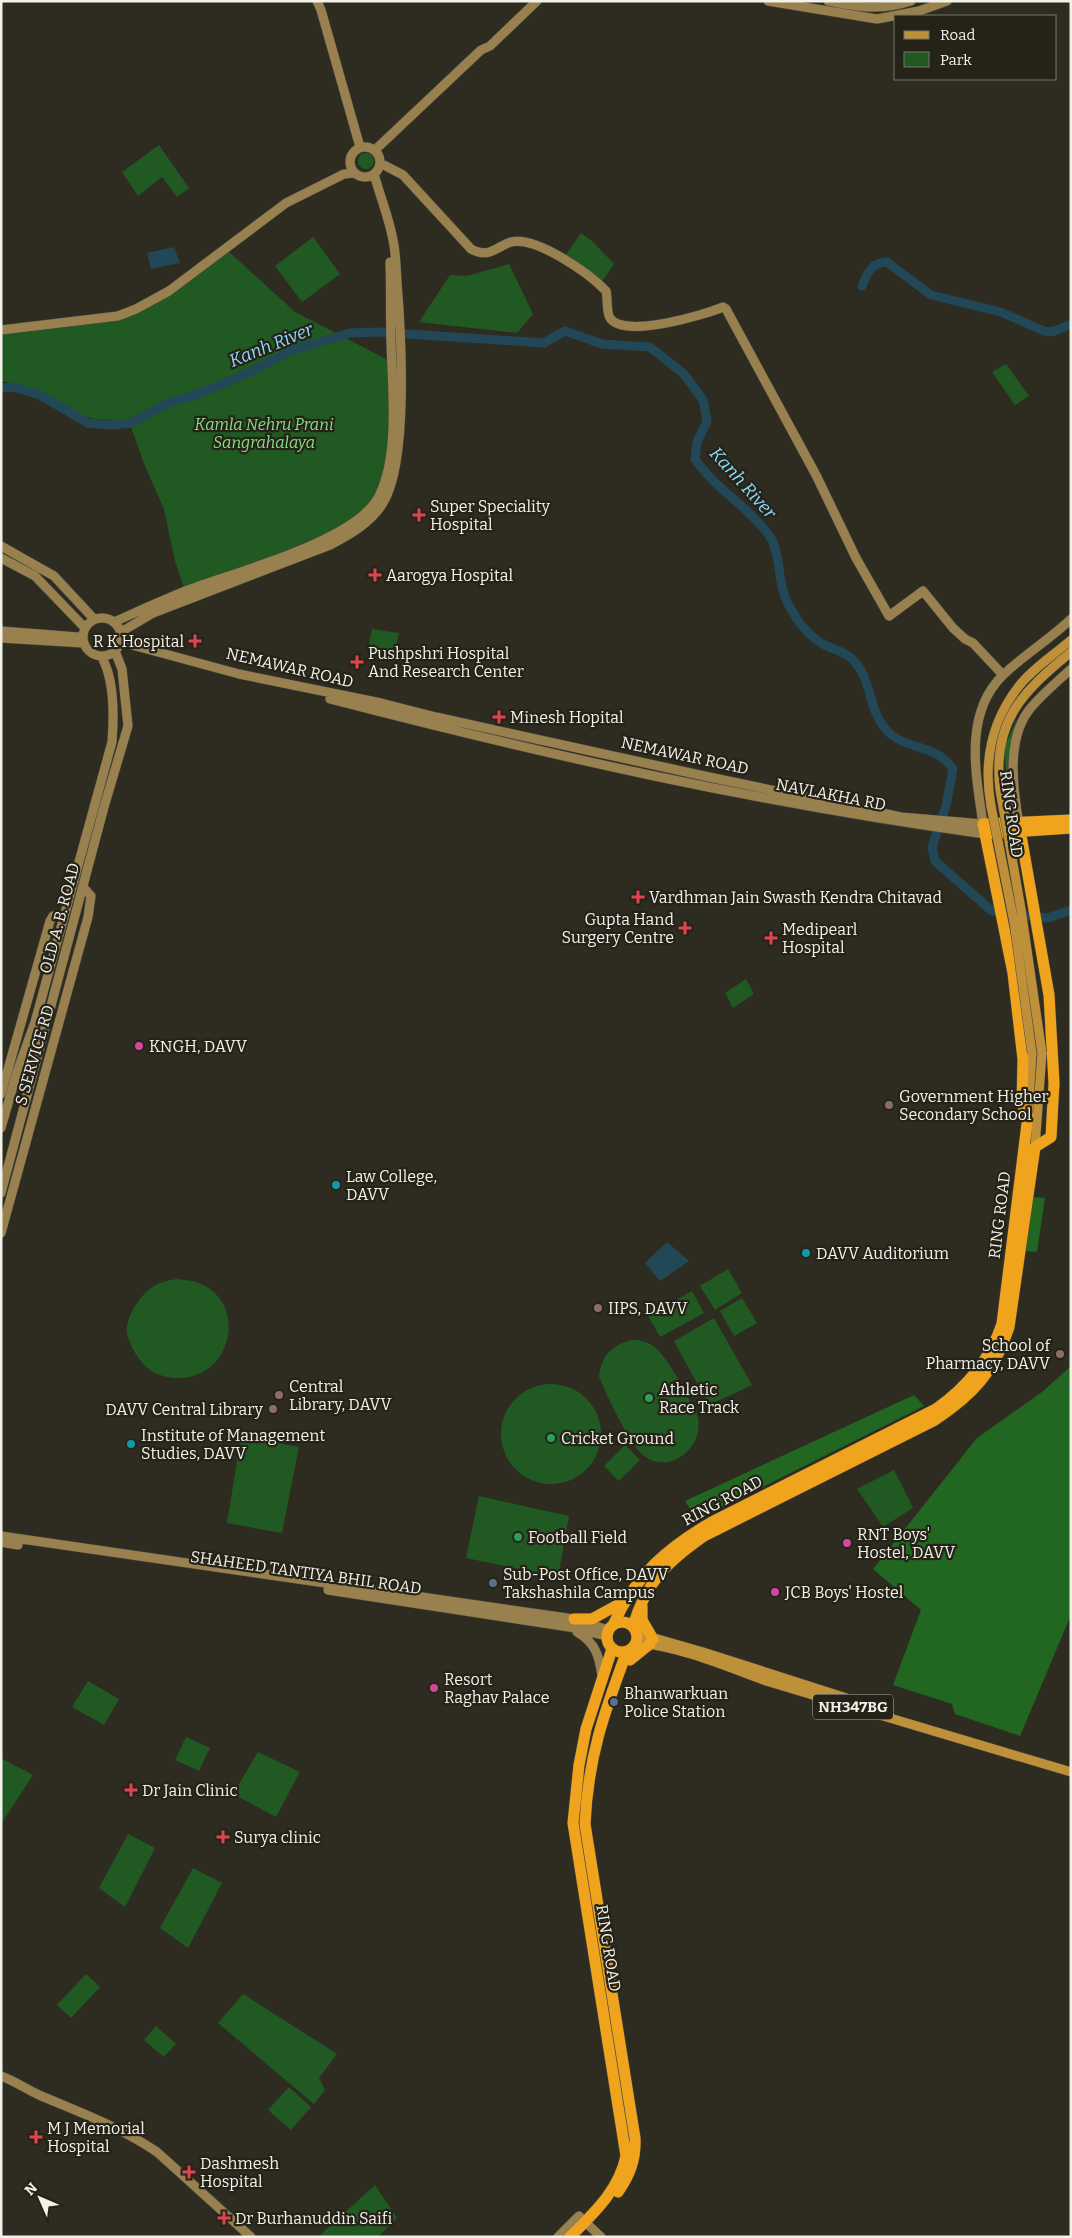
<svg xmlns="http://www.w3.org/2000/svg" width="1072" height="2238" viewBox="0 0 1072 2238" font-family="Bitter,serif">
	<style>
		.green { fill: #215922 }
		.forest { fill: #216722 }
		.water { fill: #224857 }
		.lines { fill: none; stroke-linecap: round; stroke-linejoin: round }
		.river { stroke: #224857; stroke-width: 9 }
		.secondary-casing { stroke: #4c4940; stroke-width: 10 }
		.primary-casing { stroke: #4c4940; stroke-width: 10 }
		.highway-casing { stroke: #4c4940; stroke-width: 12 }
		.secondary { stroke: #99804f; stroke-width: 9 }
		.primary { stroke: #be903a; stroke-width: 9 }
		.highway { stroke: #f0a41d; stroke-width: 11 }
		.primary-bridge-casing { stroke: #4c4940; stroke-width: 10; stroke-linecap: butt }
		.primary-bridge { stroke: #be903a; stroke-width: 9 }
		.health-dot { fill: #e0444e; stroke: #252218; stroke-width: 2 }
		.hotel-dot { fill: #d1479c; stroke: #252218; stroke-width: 2 }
		.education-dot { fill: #8d6e63; stroke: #252218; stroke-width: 2 }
		.culture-dot { fill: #0f9aa8; stroke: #252218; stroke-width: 2 }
		.leisure-dot { fill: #2e9e5b; stroke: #252218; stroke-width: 2 }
		.service-dot { fill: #5c6f8a; stroke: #252218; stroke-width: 2 }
		.labels { text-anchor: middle; stroke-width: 4.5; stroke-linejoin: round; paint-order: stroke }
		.shield { fill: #252218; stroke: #b4b3ab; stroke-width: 1 }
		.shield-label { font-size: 15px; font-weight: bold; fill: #f2f1ea }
		.park-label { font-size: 16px; font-style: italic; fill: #85e083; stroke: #252218 }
		.poi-label { font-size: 16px; fill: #f2f1ea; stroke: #252218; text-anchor: start }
		.street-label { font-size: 16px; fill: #f2f1ea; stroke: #252218 }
		.water-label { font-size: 18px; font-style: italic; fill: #88dafb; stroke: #252218 }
	</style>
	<rect width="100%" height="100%" fill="#2e2c21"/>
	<path class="green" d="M159,145L189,188L177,197L162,177L138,196L122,172Z
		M358 161a8 8 0 1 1 16 0a8 8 0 1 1-16 0Z
		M581,233L592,241L614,264L601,283L565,256Z
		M313,237L340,274L302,302L275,266Z
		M226,249L295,312L392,362L391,450L379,497L344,530L185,591L175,561L164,509L144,464L129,421L95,419L74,413L24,386L1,381V330L136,309Z
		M509,264L533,314L517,333L419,322L450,275L467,276Z
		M1006,364L1029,396L1015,405L992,372Z
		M372,629L399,633L394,658L368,649Z
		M746,979L754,994L733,1008L725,993Z
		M728,1269L742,1293L715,1310L700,1286Z
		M177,1279C183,1280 190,1280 196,1282C250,1300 233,1381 175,1378C161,1377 148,1372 140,1360C134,1352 129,1343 127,1333C125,1316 143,1290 158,1284C164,1281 171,1280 177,1279Z
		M692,1291L704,1313L660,1337L648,1316Z
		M742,1298L757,1323L734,1336L720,1311Z
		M714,1318L752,1385L709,1405L674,1341Z
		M631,1340C639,1340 646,1341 653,1346C666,1353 688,1397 696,1411C710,1446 666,1480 640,1452C628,1440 606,1394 599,1377C601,1356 611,1346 631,1340Z
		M501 1434a50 50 0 1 1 100 0a50 50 0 1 1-100 0Z
		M241,1436L299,1447L282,1533L227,1523Z
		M625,1445L640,1460L619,1481L604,1466Z
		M894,1470L913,1508L883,1527L857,1489Z
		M479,1496L569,1516L558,1577L466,1558Z
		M88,1681L119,1699L104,1725L72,1707Z
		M186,1737L210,1748L199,1771L175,1760Z
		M258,1752L300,1772L276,1817L233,1794Z
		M1,1758L33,1775L3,1821L1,1819Z
		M128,1834L155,1848L125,1907L99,1888Z
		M193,1868L222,1883L188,1948L160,1928Z
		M86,1974L100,1987L71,2018L57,2005Z
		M243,1994L337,2054L319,2078L325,2090L314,2104L218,2023Z
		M156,2026L176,2044L164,2057L144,2040Z
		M289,2087L311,2107L291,2130L268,2110Z
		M375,2185L397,2218L378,2237H318Z"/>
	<path class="forest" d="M1016,721L1021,722L1012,796L1006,797L1005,746Z
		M1031,1197L1045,1198L1037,1252L1024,1251Z
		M1071,1366V1615L1020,1736L955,1714L952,1704L893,1685L921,1610L873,1569L977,1438L1042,1392Z
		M914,1395L924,1406L697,1520L685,1501Z"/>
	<path class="water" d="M174,247L180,263L151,269L147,253Z
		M667,1242L689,1261L660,1281L645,1263Z"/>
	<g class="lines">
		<path class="river" d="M862,286C868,272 871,263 887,262L931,295L1001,312L1046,332L1055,331L1071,324
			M1,388L13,387L40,395L88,423L112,425L131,423L168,403L198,394L253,371L290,351L350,333L378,332L544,343L565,331L602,344L650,347L684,374L703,400L707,421L697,442L695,459C715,489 748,506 769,535C779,550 778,569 782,586C783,595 789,606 794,614C800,626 816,642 829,647C839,651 847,653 855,662C872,682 869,709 884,727C903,752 933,741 953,769L946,806L932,847L935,861L992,911L1048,918L1071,910"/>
		<g class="secondary-casing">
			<path id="secondary" d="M317,1L321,10L360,147
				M768,1L877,19L919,11L947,1
				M828,1C859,7 880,11 911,1
				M350 162a15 15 0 1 1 30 0a15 15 0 1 1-30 0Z
				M375,150L481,50L490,46L537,1
				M380,163L403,175L471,249C490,259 495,247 511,242C536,236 589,273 606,291C608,298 606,312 610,318C624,339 704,315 723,307L726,309L816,475L856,558L889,616L923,591L953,628L965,639L973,643L1003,675
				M1,330L118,316L136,309L169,291L286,203L344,174L354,173
				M1,546L54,576L94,619
				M1,558L35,576L85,628
				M83 637a19 19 0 1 1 38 0a19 19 0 1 1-38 0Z
				M114,622C139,611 163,600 188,590C235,572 357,541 379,496C400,454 392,388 391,342C390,315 391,289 390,262
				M1,631L78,637
				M121,632L153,613L330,545C349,535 371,523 383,503C409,461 401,332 397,282C396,268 396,253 393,240C389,218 380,196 374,174
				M1,638L83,643
				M121,642L239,674L381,703L436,717L709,777L901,817L983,824C976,775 963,714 1003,675C1024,655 1050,639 1071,619
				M330,699C546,755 764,804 985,834
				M1019,824C1013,789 1006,740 1029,710C1041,695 1057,682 1071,669
				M1,1094L50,921L53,916H64
				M1,1128L17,1072L35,1022L112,742C114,716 115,679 101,656
				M1,1193L104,807L128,726L122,669L115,651
				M1,1233L88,917L91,896L83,887
				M1,1536L574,1619L608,1630
				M1,1542L18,1545
				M328,1590L569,1627L606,1636
				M577,1632C596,1643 599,1656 602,1676
				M1,2076C15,2081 26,2089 39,2095C79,2112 120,2127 157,2152L251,2237
				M558,2237L579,2216L601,2237"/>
		</g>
		<g class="primary-casing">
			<path id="primary" d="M991,806C983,762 991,722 1019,686C1033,668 1054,655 1071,640
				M1028,1116L1032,1053
				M1035,1147L1042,1053
				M637,1633L703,1652L859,1702
				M636,1643C676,1645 728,1667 766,1681L1071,1772"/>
		</g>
		<g class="highway-casing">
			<path id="highway" d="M985,834L1071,828
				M642,1606V1620L653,1639
				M574,1619H592L623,1602
				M607 1637a15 15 0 1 1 30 0a15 15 0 1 1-30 0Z
				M614,1623C636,1575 667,1548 712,1522L936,1409C967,1387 990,1360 1002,1324L1028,1116L1022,1104L1023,1059L1013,973L983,824L1071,820
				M633,1626C646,1582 667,1562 704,1536L935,1420C973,1395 995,1371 1009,1327L1035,1147L1051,1137L1054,1083L1049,995L1019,824
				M630,1660L650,1644
				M618,2192C630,2175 636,2159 635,2138L585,1824C588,1757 604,1713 627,1651
				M570,2237C594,2213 619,2190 626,2156L573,1823L579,1765L586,1729L612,1649"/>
		</g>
		<use href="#secondary" class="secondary"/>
		<use href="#primary" class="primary"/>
		<use href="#highway" class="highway"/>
		<g class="primary-bridge-casing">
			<path id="primary-bridge" d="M991,806L1014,922L1032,1053
				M1042,1053L1021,909L1000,790C992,722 1021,693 1071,652"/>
		</g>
		<use href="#primary-bridge" class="primary-bridge"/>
	</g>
	<g class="health-dot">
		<path d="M416.5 507.5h5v5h5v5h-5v5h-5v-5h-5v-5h5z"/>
		<path d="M372.5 567.5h5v5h5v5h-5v5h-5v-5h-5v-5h5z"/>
		<path d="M192.5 633.5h5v5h5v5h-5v5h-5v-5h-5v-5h5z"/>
		<path d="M354.5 654.5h5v5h5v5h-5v5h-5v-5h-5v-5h5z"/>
		<path d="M496.5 709.5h5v5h5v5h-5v5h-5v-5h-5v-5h5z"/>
		<path d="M635.5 889.5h5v5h5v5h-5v5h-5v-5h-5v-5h5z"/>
		<path d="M682.5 920.5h5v5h5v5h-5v5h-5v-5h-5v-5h5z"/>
		<path d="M768.5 930.5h5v5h5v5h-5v5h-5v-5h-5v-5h5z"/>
		<path d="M128.5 1782.5h5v5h5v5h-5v5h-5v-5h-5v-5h5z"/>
		<path d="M220.5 1829.5h5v5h5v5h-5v5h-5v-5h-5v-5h5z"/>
		<path d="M33.5 2129.5h5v5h5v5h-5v5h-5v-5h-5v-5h5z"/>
		<path d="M186.5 2164.5h5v5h5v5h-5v5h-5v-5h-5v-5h5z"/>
		<path d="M221.5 2210.5h5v5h5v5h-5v5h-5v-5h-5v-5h5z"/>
	</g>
	<g class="hotel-dot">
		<circle cx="139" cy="1046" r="5"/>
		<circle cx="847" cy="1543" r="5"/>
		<circle cx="775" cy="1592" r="5"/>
		<circle cx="434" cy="1688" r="5"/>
	</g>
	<g class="education-dot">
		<circle cx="889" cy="1105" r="5"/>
		<circle cx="598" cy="1308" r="5"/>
		<circle cx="1060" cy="1354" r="5"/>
		<circle cx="279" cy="1395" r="5"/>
		<circle cx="273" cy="1409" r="5"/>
	</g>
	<g class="culture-dot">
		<circle cx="336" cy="1185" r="5"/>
		<circle cx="806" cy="1253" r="5"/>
		<circle cx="131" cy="1444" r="5"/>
	</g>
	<g class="leisure-dot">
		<circle cx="649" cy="1398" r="5"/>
		<circle cx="551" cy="1438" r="5"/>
		<circle cx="518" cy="1537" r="5"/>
	</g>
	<g class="service-dot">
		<circle cx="493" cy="1583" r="5"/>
		<circle cx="614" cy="1702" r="5"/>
	</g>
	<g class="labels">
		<rect class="shield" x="813" y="1694.5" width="80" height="25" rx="4"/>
		<g class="shield-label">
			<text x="853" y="1712">NH347BG</text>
		</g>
		<g class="park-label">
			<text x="264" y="430">Kamla Nehru Prani<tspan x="264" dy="18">Sangrahalaya</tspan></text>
		</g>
		<g class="poi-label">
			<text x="430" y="512">Super Speciality<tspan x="430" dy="18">Hospital</tspan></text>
			<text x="386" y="581">Aarogya Hospital</text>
			<text x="184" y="647" text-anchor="end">R K Hospital</text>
			<text x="368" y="659">Pushpshri Hospital<tspan x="368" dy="18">And Research Center</tspan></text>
			<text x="510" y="723">Minesh Hopital</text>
			<text x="649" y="903">Vardhman Jain Swasth Kendra Chitavad</text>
			<text x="674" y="925" text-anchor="end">Gupta Hand<tspan x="674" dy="18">Surgery Centre</tspan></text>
			<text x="782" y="935">Medipearl<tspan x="782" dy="18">Hospital</tspan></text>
			<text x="149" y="1052">KNGH, DAVV</text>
			<text x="899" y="1102">Government Higher<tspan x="899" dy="18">Secondary School</tspan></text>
			<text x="346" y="1182">Law College,<tspan x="346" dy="18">DAVV</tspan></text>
			<text x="816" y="1259">DAVV Auditorium</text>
			<text x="608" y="1314">IIPS, DAVV</text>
			<text x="1050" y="1351" text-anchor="end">School of<tspan x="1050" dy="18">Pharmacy, DAVV</tspan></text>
			<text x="289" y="1392">Central<tspan x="289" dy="18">Library, DAVV</tspan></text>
			<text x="659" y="1395">Athletic<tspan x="659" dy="18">Race Track</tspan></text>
			<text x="263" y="1415" text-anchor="end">DAVV Central Library</text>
			<text x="141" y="1441">Institute of Management<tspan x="141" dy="18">Studies, DAVV</tspan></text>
			<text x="561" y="1444">Cricket Ground</text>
			<text x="857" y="1540">RNT Boys'<tspan x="857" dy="18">Hostel, DAVV</tspan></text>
			<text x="528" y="1543">Football Field</text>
			<text x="503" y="1580">Sub-Post Office, DAVV<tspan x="503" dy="18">Takshashila Campus</tspan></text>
			<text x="785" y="1598">JCB Boys' Hostel</text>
			<text x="444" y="1685">Resort<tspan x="444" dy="18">Raghav Palace</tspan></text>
			<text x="624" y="1699">Bhanwarkuan<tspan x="624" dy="18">Police Station</tspan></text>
			<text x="142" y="1796">Dr Jain Clinic</text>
			<text x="234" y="1843">Surya clinic</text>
			<text x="47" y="2134">M J Memorial<tspan x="47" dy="18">Hospital</tspan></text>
			<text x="200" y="2169">Dashmesh<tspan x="200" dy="18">Hospital</tspan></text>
			<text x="235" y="2224">Dr Burhanuddin Saifi</text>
		</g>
		<g class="street-label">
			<text transform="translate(290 667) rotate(13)" y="6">NEMAWAR ROAD</text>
			<text transform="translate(685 755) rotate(12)" y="6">NEMAWAR ROAD</text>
			<text transform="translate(831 794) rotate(11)" y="6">NAVLAKHA RD</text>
			<text transform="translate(1012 814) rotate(82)" y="6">RING ROAD</text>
			<text transform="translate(59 918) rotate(-75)" y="6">OLD A. B. ROAD</text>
			<text transform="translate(34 1055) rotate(-74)" y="6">S SERVICE RD</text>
			<text transform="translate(999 1215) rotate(-83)" y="6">RING ROAD</text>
			<text transform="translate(722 1500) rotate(-28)" y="6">RING ROAD</text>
			<text transform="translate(306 1572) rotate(8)" y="6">SHAHEED TANTIYA BHIL ROAD</text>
			<text transform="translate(609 1948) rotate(81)" y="6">RING ROAD</text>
		</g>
		<g class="water-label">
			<text transform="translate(271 345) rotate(-22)" y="6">Kanh River</text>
			<text transform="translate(743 483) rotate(48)" y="6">Kanh River</text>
		</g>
	</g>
	<rect width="1072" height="2238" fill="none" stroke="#f2f1ea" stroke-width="5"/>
	<rect x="894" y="15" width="162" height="65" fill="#252218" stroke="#77756c"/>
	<rect x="904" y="31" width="25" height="8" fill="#be903a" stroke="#77756c"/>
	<text x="940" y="40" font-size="15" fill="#f2f1ea">Road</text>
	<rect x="904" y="52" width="25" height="15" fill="#215922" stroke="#77756c"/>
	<text x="940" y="65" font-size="15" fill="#f2f1ea">Park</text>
	<g transform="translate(40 2198) rotate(315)" stroke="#252218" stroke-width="4" paint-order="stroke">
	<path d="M0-4L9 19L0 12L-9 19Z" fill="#f2f1ea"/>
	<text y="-8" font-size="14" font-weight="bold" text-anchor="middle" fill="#f2f1ea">N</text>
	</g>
</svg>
